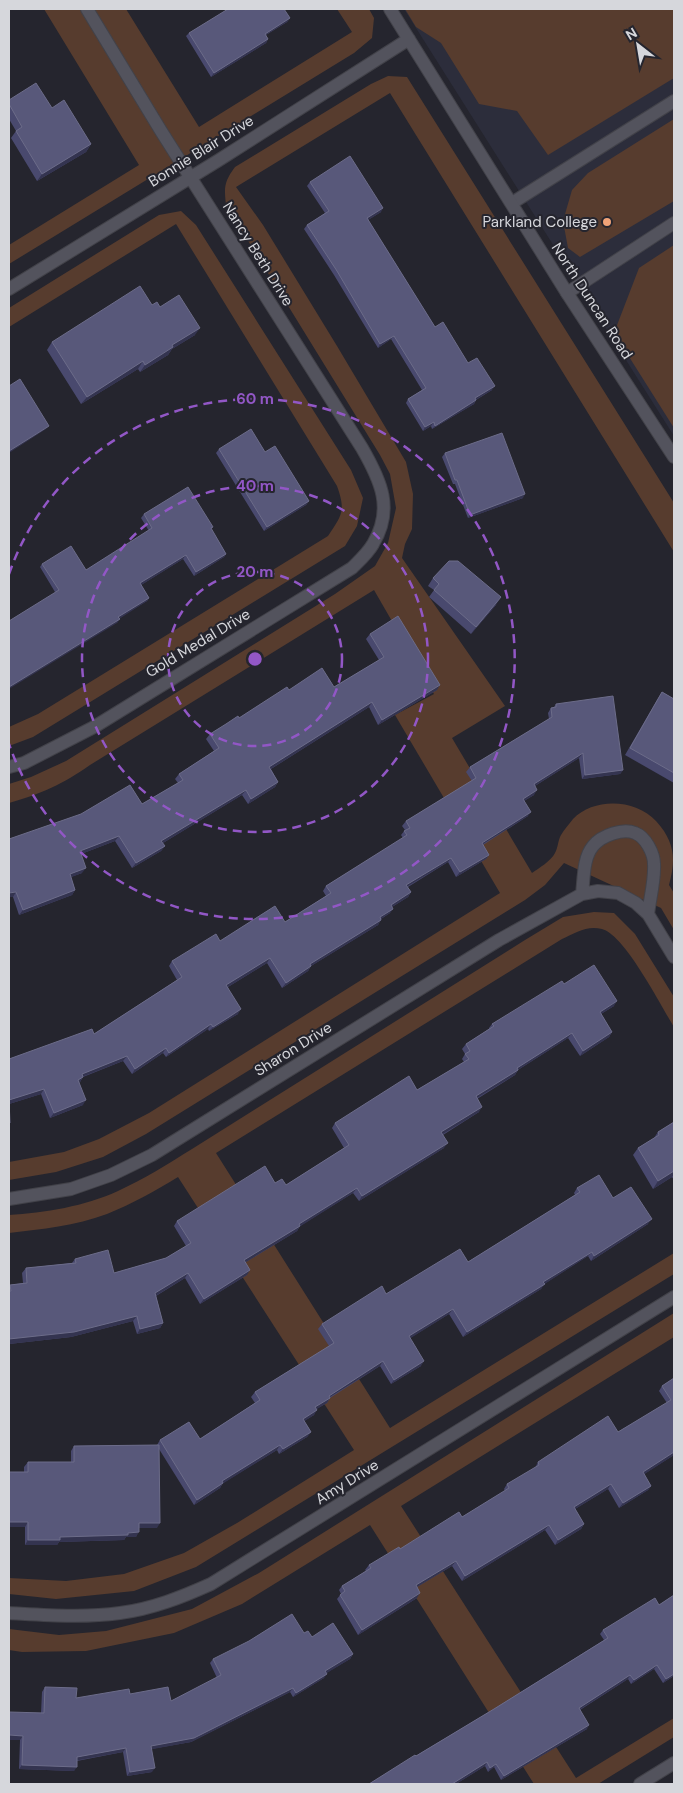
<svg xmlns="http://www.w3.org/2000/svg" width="683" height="1793" viewBox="0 0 683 1793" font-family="'DM Sans',sans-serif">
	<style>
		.built { fill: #2c2d3b }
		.green { fill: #573c2e }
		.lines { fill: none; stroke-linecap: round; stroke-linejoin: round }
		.lane-casing { stroke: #424249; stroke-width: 14 }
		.street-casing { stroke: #424249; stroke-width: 14 }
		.lane { stroke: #53535d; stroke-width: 12 }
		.street { stroke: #53535d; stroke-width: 12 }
		.wall { fill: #49496e }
		.shaded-wall { fill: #343450 }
		.building { fill: #58587a; stroke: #6c6c89 }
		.ring { fill: none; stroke: #9257c6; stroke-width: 2.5; stroke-dasharray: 9 6 }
		.poi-dot { fill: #f0a378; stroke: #25252e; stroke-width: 2 }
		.labels { text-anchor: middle; stroke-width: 4; stroke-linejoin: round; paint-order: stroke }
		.street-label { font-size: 15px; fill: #d6d7dc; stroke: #25252e }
		.poi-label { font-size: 15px; fill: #d6d7dc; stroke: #25252e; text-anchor: end }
		.centre { fill: #9257c6; stroke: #25252e; stroke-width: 2.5 }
		.ring-label { font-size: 15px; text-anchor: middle; font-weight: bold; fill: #9257c6; stroke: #25252e; stroke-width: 4; stroke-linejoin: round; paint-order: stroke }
	</style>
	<rect width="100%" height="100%" fill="#25252e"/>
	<path class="built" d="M404,9H674V436Z"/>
	<path class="green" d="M44,9H126L199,127L352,32L337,9H369L374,18L372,38L354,53L9,264V245L139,165Z
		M405,9H674V78L548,155L517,111L479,104L441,43L416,27Z
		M388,76L407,77L674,503V552L390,93L236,187L263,225L337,346L406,462L413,494L412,529L405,544L402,558L505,706L452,738L532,873C539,868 551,861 555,853C558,848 558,840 561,835C564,830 569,824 573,819C594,797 636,799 656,821C675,842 676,859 669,885L674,893V930L661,908L564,863L545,885L525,900L146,1134L103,1157L56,1172L9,1180V1162L64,1152L99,1139L149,1113L500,893L395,715L434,694L374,590L90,765C63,784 41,794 9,803V784L31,777L66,761L335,594L375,566L388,543L396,508L390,474L380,455L226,205C224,187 224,182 235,167L371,84Z
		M674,119V201L580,257L568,248L563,221L572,190L588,173Z
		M181,211L196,225L351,470L363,498L357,526L345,546L33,737L9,746V727L38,714L328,536C342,515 346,511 337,486L176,224L9,327V308L159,215Z
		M674,245V428L614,333L639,268Z
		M594,912L614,913L635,934L674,997V1027C661,1006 625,935 602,929C587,925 575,933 562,939L216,1153L390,1428L674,1253V1274L196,1567L134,1591L56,1599L9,1594V1578L66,1581L124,1574L184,1553L237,1523L354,1450L178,1177C155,1191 132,1204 107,1214C75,1226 42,1229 9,1233V1215C44,1213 86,1206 118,1191C144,1179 168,1164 192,1149L525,940L563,917Z
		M674,1313V1337L401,1506L576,1778L674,1718V1737L598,1784H534L370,1525L242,1604L174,1633L86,1651L22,1652L9,1650V1629L59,1635L106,1631L192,1609L259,1573Z"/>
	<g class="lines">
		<g class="lane-casing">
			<path id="lane" d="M512,203L674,101
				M567,293L674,223"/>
		</g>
		<g class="street-casing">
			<path id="street" d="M390,9L567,293L674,457
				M9,289L219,160L409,39
				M9,767L24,763L94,727L352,568C359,561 368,553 373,544C394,509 381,481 362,448L161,131L87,9
				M582,894C584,878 583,858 593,846C602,835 623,828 635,833C646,837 654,854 654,864C655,880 650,898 648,914
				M9,1199L71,1189L111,1175L152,1155L499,940L582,894L598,891L618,893L636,903L648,914L674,957
				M9,1613C46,1615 83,1618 120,1613C152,1609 182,1597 211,1584L674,1297
				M640,1784L674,1763"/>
		</g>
		<use href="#lane" class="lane"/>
		<use href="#street" class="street"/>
	</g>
	<path class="wall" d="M290,18L287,22L266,35L268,39L266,43L211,77L186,36L189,33Z
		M9,100L52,108L91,144L86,152L37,181L11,138L16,131L9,119Z
		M310,182L381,212L368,220L435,327L492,390L476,400L474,404L432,429L431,426L423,431L406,403L408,399L422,390L391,339L378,348L334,275L304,229L307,225L325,213L307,186Z
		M152,305L160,307L195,335L172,349L168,355L140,372L138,369L81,404L47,350L52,342Z
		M219,449L309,501L306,505L264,531L216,453Z
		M445,453L523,498L468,518L455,484H453L442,457Z
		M144,514L213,527L211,529L226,554L224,557L194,576L183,559L141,585L149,598L147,601L119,618L117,623L55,592L40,567L42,564L86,570L149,531L141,518Z
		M433,578L496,605L471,634L429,597L434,590L428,586Z
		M370,634L437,690L378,725L369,707L271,769L278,782L275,787L248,804L242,795L163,843L165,846L161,851L132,868L115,841L81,854L82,873L71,877L75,890L72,895L19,915L13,897H9L142,804L178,783L175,779L179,774L214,751L206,739L210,734L289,690L334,687L379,660L366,639Z
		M662,692L674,699V783L625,755L657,700Z
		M556,704L623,770L620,774L582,779L579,758L535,786L534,795L524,801L528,816L483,845L489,855L486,859L456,877L448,862L408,887L411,892L408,897L392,907L390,913L381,919L378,925L311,966L308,971L282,988L267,963L228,987L238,1014L209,1031L208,1029L166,1057L163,1053L132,1074L123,1061L83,1077L80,1082L79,1083L83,1105L50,1118L41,1094L9,1104V1059L94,1034L177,980L169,966L172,961L220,941L285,922L326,896L323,891L326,886L403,838L401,835L405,830L402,826L406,821L472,781L466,772L470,767L549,719L548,713L551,708L554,707Z
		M564,984L614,1006L601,1014L612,1032L609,1037L580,1056L568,1038L518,1070L515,1075L477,1099L479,1112L443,1135L444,1148L359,1201L353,1193L300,1226L297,1231L246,1262L247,1275L200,1304L185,1278L156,1296L163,1323L160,1328L137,1334L133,1321L71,1337L9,1344V1287L10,1285L23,1283L22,1273L26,1268L72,1263L75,1259L114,1273L166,1258L186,1246L174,1226L177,1221L275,1183L286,1185L344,1148L332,1128L335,1123L417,1090L464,1062L462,1059L465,1054L462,1049L466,1044L489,1029V1028L492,1024Z
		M674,1122V1180L672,1177L653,1189L633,1155L638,1148L654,1138L658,1132Z
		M577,1188L613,1198L648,1224L591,1261L588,1256L544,1284L541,1289L463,1337L449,1314L410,1338L421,1366L391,1384L380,1366L330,1398L327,1403L316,1409L314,1415L304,1421L311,1432L307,1437L279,1454L277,1450L223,1483L220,1488L194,1505L159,1449L157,1528H139L136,1537H126L124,1540L59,1542L57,1545H25V1527H9V1472H24V1467L28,1462H71V1451L74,1446L157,1445L160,1440L200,1439L255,1403L251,1397L255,1392L329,1346L318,1329L322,1324L386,1294L468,1262L575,1195L574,1193Z
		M674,1378V1455L644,1474L651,1486L648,1490L619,1508L608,1489L575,1509L584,1524L581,1529L555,1545L545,1530L462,1581L452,1566L417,1587V1598L358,1635L337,1599L341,1594L339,1590L342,1586L366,1571L365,1570L369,1565L462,1517L505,1491L504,1489L507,1484L535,1468L538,1462L618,1432L667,1403L659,1391L662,1386Z
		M674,1595V1676L663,1683L654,1669L631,1684L628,1679L580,1710L587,1729L501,1780L494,1767L488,1772L485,1766L456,1784H369L494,1709L604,1640L600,1634L603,1630L659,1605Z
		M304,1633L353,1654L350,1659L326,1673L324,1678L293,1697L290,1692L191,1742L151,1749L152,1772L127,1776L123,1752L77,1761L74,1771L19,1769L20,1740H9L41,1713L42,1692L45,1687L76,1698L130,1694L171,1701L217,1678L210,1663L213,1659Z"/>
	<path class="shaded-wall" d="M290,18L287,22L262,37L265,34Z
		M268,39L266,43L211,77L214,73Z
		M91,144L86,152L37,181L42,174Z
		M383,208L381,212L365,222L367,218Z
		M200,328L195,335L172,349L168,355L140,372L145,365L172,345Z
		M394,336L391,339L378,348L380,344Z
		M143,361L138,369L81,404L87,397Z
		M495,386L492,390L472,402L475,398Z
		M476,400L474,404L432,429L435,426Z
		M434,422L431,426L423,431L425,427Z
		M49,426L46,429L9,453V451Z
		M525,494L523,498L468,518L470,515Z
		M309,501L306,505L264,531L267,527Z
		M226,554L224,557L194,576L196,572Z
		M186,555L183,559L138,587L140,583Z
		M501,597L496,605L471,634L476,627Z
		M149,598L147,601L116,621L118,617Z
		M120,619L117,623L9,689V687Z
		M440,685L437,690L378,725L382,720Z
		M372,702L369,707L266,772L269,767Z
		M583,753L579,758L530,789L534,784Z
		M623,770L620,774L582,779L585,775Z
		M278,782L275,787L248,804L251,799Z
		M246,790L242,795L158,846L161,841Z
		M537,790L534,795L520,803L523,799Z
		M531,812L528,816L478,847L482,843Z
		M119,836L115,841L76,856L80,851Z
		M165,846L161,851L132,868L136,863Z
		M489,855L486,859L456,877L460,872Z
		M451,858L448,862L403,889L406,885Z
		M86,868L82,873L66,879L70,874Z
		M75,890L72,895L19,915L23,910Z
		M16,892L13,897H9V893Z
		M411,892L408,897L387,910L391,905Z
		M393,909L390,913L376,922L380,917Z
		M381,920L378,925L306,969L310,964Z
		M270,958L267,963L223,990L226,985Z
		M311,966L308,971L282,988L286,983Z
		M617,1001L614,1006L596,1017L600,1012Z
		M241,1009L238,1014L209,1031L213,1027Z
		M211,1024L208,1029L166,1057L169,1053Z
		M612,1032L609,1037L580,1056L583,1051Z
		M572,1033L568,1038L513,1073L517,1068Z
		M166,1048L163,1053L132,1074L135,1069Z
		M127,1056L123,1061L79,1078L82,1074Z
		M518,1070L515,1075L472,1101L476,1096Z
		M83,1077L80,1082L75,1084L78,1080Z
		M44,1089L41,1094L9,1104V1100Z
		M86,1100L83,1105L50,1118L54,1113Z
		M482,1107L479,1112L438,1137L441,1132Z
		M448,1143L444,1148L359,1201L362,1196Z
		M674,1171V1174L672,1177L653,1189L658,1181Z
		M357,1188L353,1193L296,1229L299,1224Z
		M652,1219L648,1224L591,1261L594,1256Z
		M300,1226L297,1231L241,1265L244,1260Z
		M592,1252L588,1256L540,1287L543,1282Z
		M250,1270L247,1275L200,1304L204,1299Z
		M188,1273L185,1278L152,1298L155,1293Z
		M545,1284L541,1289L463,1337L467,1332Z
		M453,1309L449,1314L406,1341L409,1336Z
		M137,1316L133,1321L71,1337L9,1344V1339Z
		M163,1323L160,1328L137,1334L140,1329Z
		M383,1361L380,1366L325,1400L329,1396Z
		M424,1361L421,1366L391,1384L394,1380Z
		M330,1398L327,1403L312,1412L315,1407Z
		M317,1410L314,1415L300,1424L303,1419Z
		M311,1432L307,1437L279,1454L283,1449Z
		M280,1445L277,1450L219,1486L222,1481Z
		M674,1452V1455L640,1477L643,1472Z
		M223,1483L220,1488L194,1505L197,1500Z
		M611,1484L608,1489L570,1512L574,1507Z
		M651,1486L648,1490L619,1508L623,1503Z
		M9,1522H28L25,1527H9Z
		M139,1523H160L157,1528H136Z
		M584,1524L581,1529L555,1545L558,1540Z
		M549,1525L545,1530L462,1581L465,1576Z
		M139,1532L136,1537H126L124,1540L59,1542L57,1545H25L28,1540L60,1537Z
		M456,1561L452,1566L412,1590L416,1585Z
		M420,1593L417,1598L358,1635L362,1630Z
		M353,1654L350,1659L322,1676L325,1671Z
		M657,1665L654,1669L631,1684L634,1680Z
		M327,1674L324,1678L293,1697L296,1693Z
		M674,1674V1676L663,1683L666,1679Z
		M630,1675L628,1679L576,1712L579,1708Z
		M293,1688L290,1692L191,1742L148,1750L151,1746Z
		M589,1725L587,1729L501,1780L504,1776Z
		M9,1735L23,1736L20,1740H9Z
		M126,1748L123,1752L74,1761L77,1757Z
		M487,1762L485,1766L456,1784H452Z
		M496,1764L494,1767L488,1772L490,1768Z
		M22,1765L77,1767L74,1771L19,1769Z
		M155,1768L152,1772L127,1776L130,1772Z"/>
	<path class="building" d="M228,9H284L290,18L265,34L268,39L214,73L189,33Z
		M36,83L52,108L64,100L91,144L42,174L16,131L22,127L9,104V100Z
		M350,156L383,208L367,218L435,327L443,322L468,363L477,358L495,386L475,398L476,400L435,426L434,422L425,427L408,399L426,388L394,336L380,344L337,271L307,225L329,211L310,182Z
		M140,286L152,305L157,302L160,307L179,295L200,328L172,345L173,347L145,365L143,361L87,397L52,342Z
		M20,379L49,426L9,451V386Z
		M251,429L265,452L275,446L309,501L267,527L219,449Z
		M502,433L525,494L470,515L457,480H455L445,453Z
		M188,487L213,527L211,528L226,554L196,572L186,555L140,583L149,598L118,617L120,619L9,687V621L59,590L42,564L71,546L86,570L152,528L144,514Z
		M449,561H458L501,597L476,627L434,590L439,584L433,578Z
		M398,616L440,685L382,720L372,702L269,767L278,782L251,799L246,790L161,841L165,846L136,863L119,836L80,851L86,868L70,874L75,890L23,910L16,892L9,893V839L81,814L130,785L142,804L183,780L179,774L219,748L210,734L226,724L238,716L239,718L287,687L289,690L322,668L334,687L384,657L370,634Z
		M662,692L674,699V773L630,748Z
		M613,696L623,770L585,775L583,753L534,784L537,790L523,799L531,812L482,843L489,855L460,872L451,858L406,885L411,892L391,905L393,909L380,917L381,920L310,964L311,966L286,983L270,958L226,985L241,1009L229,1017L213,1027L211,1024L169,1053L166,1048L135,1069L127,1056L82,1074L83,1077L78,1080L86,1100L54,1113L44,1089L9,1100L10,1123H9V1059L92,1029L94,1034L182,977L172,961L216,934L220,941L275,906L285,922L331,893L326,886L407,835L404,831L410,828L406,821L476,778L470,767L552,717L551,708L556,707V704Z
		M594,965L617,1001L600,1012L612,1032L583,1051L572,1033L517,1068L518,1070L476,1096L482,1107L441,1132L448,1143L362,1196L357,1188L299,1224L300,1226L244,1260L250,1270L204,1299L188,1273L155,1293L163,1323L140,1329L137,1316L74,1332L9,1339V1291H11L10,1285L27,1283L26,1268L76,1263L75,1259L108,1250L114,1273L166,1258L191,1243L177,1221L265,1166L275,1183L282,1179L286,1185L349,1145L335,1123L409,1076L417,1090L469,1059L465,1054L470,1051L466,1044L494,1026L492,1024L562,981L564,984Z
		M674,1122V1171L658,1181L638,1148L659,1135L658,1132Z
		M599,1175L613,1198L631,1187L652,1219L594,1256L592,1252L543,1282L545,1284L467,1332L453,1309L409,1336L424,1361L394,1380L383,1361L329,1396L330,1398L315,1407L317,1410L303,1419L311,1432L283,1449L280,1445L222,1481L223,1483L197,1500L160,1440L189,1422L200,1439L260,1400L255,1392L334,1343L322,1324L382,1286L386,1294L460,1249L468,1262L580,1192L577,1188Z
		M674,1378V1452L643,1472L651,1486L623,1503L611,1484L574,1507L584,1524L558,1540L549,1525L465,1576L456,1561L416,1585L420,1593L362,1630L340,1595L345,1591L342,1586L371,1568L369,1565L399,1547L400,1549L459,1512L462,1517L509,1488L507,1484L539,1465L538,1462L608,1416L618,1432L671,1400L662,1386Z
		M159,1445L160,1523H139V1532L128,1533V1535L60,1537V1540H28V1522H9V1472H28V1462H74V1446Z
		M674,1595V1674L666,1679L657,1665L634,1680L630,1675L579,1708L589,1725L504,1776L496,1764L490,1768L487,1762L452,1784H369L415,1755L416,1756L494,1709L608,1638L603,1630L655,1598L659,1605Z
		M292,1614L304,1633L308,1631L312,1637L333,1623L353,1654L325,1671L327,1674L296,1693L293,1688L194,1738L151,1746L155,1768L130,1772L126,1748L77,1757V1767L22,1765L23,1736L9,1735V1712L44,1713L45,1687L77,1688L76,1698L129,1689L130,1694L168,1687L171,1701L221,1675L213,1659L249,1641Z"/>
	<g class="ring">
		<circle cx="255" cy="659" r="87"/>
		<circle cx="255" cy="659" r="173"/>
		<path d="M9 574A260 260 0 1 1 9 744"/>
	</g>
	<circle class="poi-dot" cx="607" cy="222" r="5"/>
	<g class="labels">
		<g class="street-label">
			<text transform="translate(201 151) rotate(-32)" y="5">Bonnie Blair Drive</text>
			<text transform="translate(258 254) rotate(58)" y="5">Nancy Beth Drive</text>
			<text transform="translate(592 301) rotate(57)" y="5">North Duncan Road</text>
			<text transform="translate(198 643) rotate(-31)" y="5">Gold Medal Drive</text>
			<text transform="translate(293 1049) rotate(-32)" y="5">Sharon Drive</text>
			<text transform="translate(347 1482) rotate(-32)" y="5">Amy Drive</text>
		</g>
		<g class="poi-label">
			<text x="597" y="227">Parkland College</text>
		</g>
	</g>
	<circle cx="255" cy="659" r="8" class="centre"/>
	<g class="ring-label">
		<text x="255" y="404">60 m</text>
		<text x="255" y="491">40 m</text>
		<text x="255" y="577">20 m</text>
	</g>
	<rect width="683" height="1793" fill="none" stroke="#d6d7dc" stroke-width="20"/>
	<g transform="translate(638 45) rotate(329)" stroke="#25252e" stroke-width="4" paint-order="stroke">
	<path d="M0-4L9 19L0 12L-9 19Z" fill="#d6d7dc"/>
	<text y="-8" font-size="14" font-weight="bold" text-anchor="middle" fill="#d6d7dc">N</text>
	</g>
</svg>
